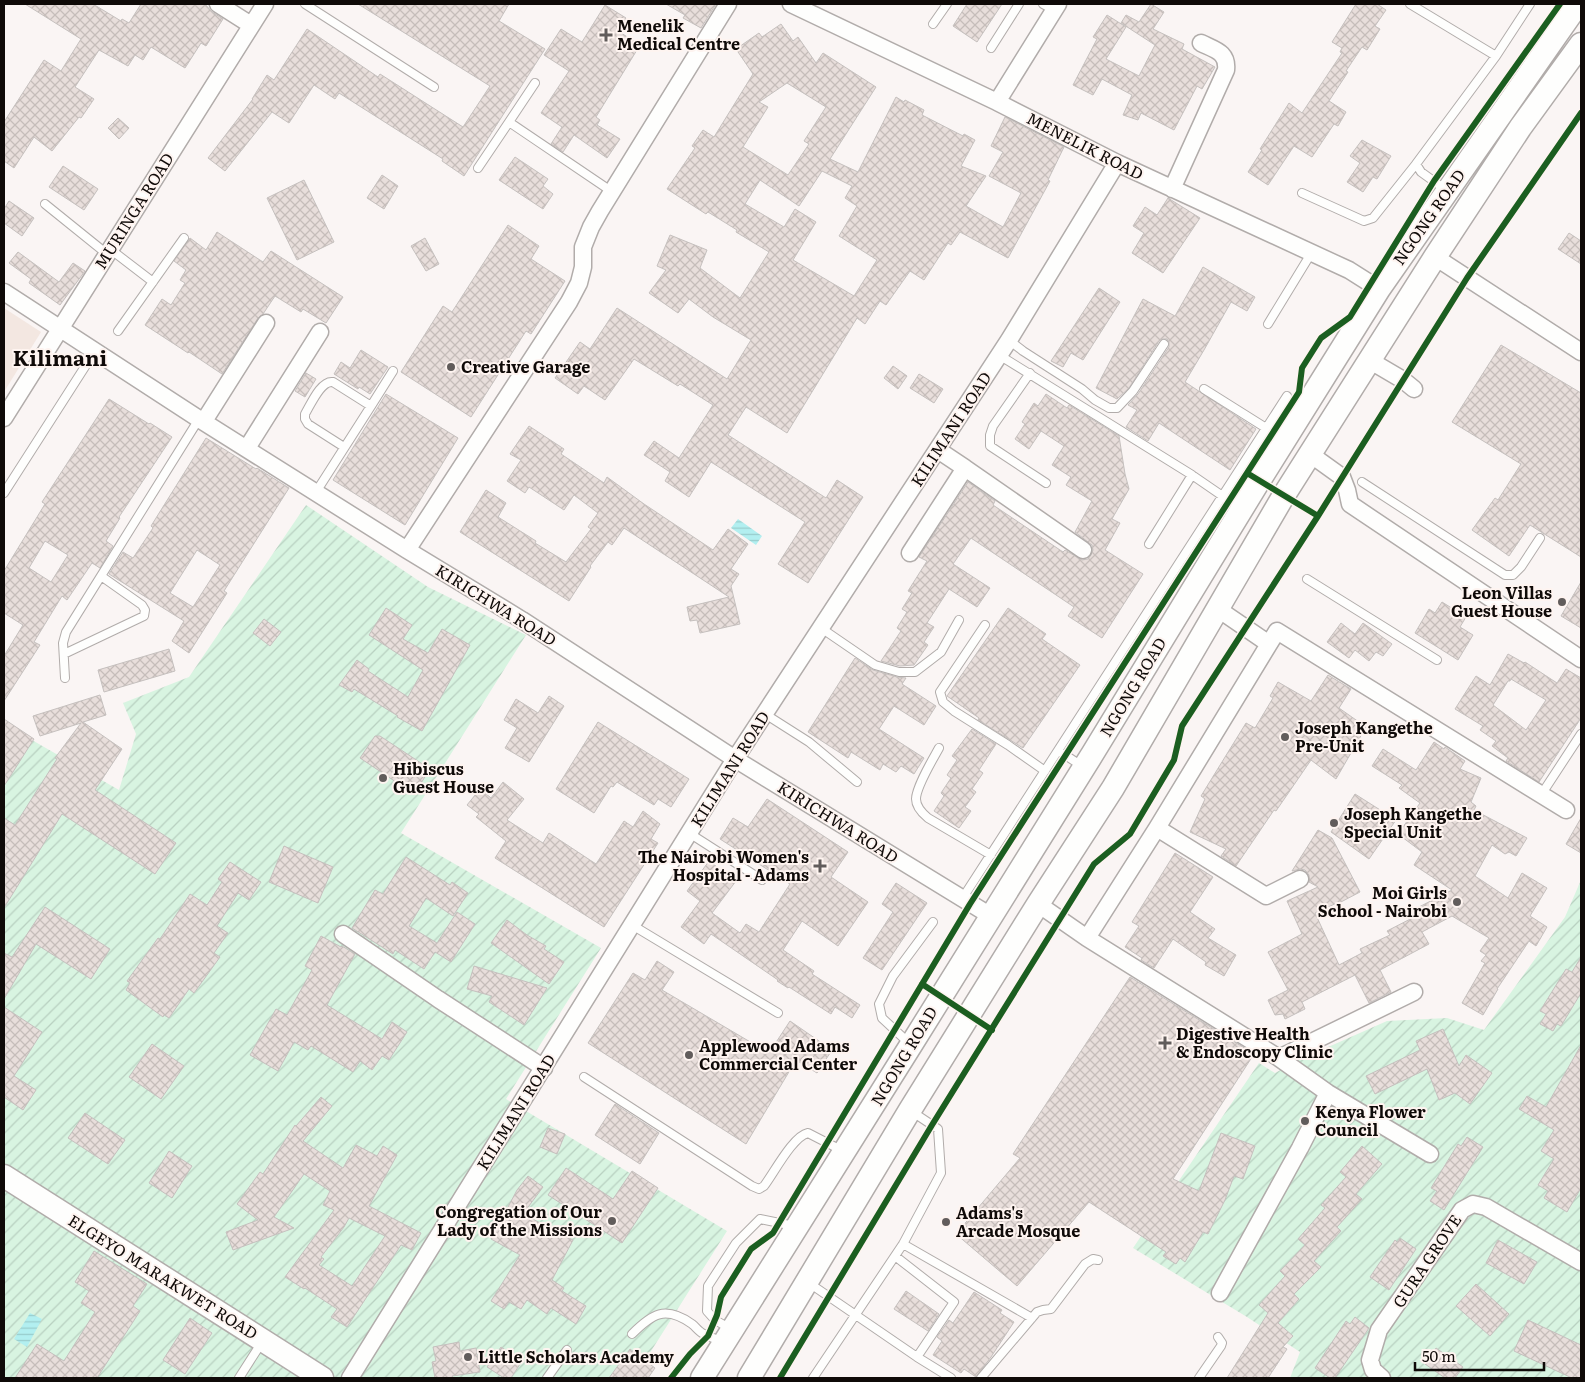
<svg xmlns="http://www.w3.org/2000/svg" width="1585" height="1382" viewBox="0 0 1585 1382" font-family="Literata,serif">
	<style>
		.built { fill: #f3e7e1 }
		.garden { fill: url(#garden-furrows) }
		.water { fill: url(#water-rules) }
		.building { fill: url(#building-cross-hatch); stroke: #c5c0be; fill-rule: evenodd }
		.lines { fill: none; stroke-linecap: round; stroke-linejoin: round }
		.lane-casing { stroke: #b1acaa; stroke-width: 10 }
		.street-casing { stroke: #b1acaa; stroke-width: 19 }
		.secondary-casing { stroke: #b1acaa; stroke-width: 25 }
		.lane { stroke: #fefefd; stroke-width: 8 }
		.street { stroke: #fefefd; stroke-width: 16 }
		.secondary { stroke: #fefefd; stroke-width: 22 }
		.cycleway-casing { stroke: #fef4f0; stroke-width: 9 }
		.cycleway { stroke: #1b5e20; stroke-width: 6 }
		.poi-dot { fill: #615c5b; stroke: #fef4f0; stroke-width: 2 }
		.labels { text-anchor: middle; stroke-width: 4; stroke-linejoin: round; paint-order: stroke }
		.poi-label { font-size: 16px; font-weight: bold; fill: #0f0a08; stroke: #fef4f0; text-anchor: start }
		.street-label { font-size: 16px; fill: #0f0a08; stroke: #fef4f0 }
		.district-label { font-size: 21px; font-weight: bold; fill: #0f0a08; stroke: #fef4f0 }
	</style>
	<defs>
		<pattern id="garden-furrows" width="10" height="10" patternUnits="userSpaceOnUse" patternTransform="scale(1.25)"><rect width="10" height="10" fill="#d8f4e1"/><path d="M-1 1l2-2M0 10L10 0M9 11l2-2" fill="none" stroke="#b8d0c0"/></pattern>
		<pattern id="water-rules" width="6" height="5" patternUnits="userSpaceOnUse" patternTransform="scale(1.25)"><rect width="6" height="5" fill="#b2eff0"/><path d="M0 2.5h6" fill="none" stroke="#98cccc"/></pattern>
		<pattern id="building-cross-hatch" width="8" height="8" patternUnits="userSpaceOnUse" patternTransform="scale(1.25)"><rect width="8" height="8" fill="#e8dedb"/><path d="M0 0l8 8M0 8l8-8" fill="none" stroke="#c6bdba"/></pattern>
	</defs>
	<rect width="100%" height="100%" fill="#faf5f4"/>
	<path class="built" d="M4,308L41,332L4,392Z"/>
	<path class="garden" d="M306,505L428,587L526,635L401,833L601,948L506,1099L727,1231L634,1378H4V724L119,790L136,734L123,703L189,677Z
		M1581,880V1378H1290L1300,1352L1247,1317L1133,1248L1259,1063L1275,1073L1301,1059L1387,1021L1447,1018L1484,1030L1565,917Z"/>
	<path class="water" d="M738,519L762,536L756,545L731,528Z
		M30,1313L42,1319L27,1347L14,1339Z"/>
	<path class="building" d="M25,4H93L121,21L122,19L129,23L141,4H205L212,12L223,19L206,46L201,43L185,68L151,47L143,60L135,55L128,66L99,50L75,87L94,99L81,118L79,117L52,151L34,137L14,168L4,161V122L44,60L61,71L81,39Z
		M358,4H509L499,21L545,49L464,176L442,161L443,159L339,93L335,99L314,85L289,123L272,112L225,171L208,158L253,99H252L267,75L274,80L307,29L378,77L380,74L463,127L490,86Z
		M666,4H716L701,28L683,18L685,15Z
		M967,4H1002L977,42L953,26Z
		M1151,4L1164,12L1153,29L1184,44L1182,49L1215,67L1202,89L1197,86L1174,130L1141,113L1138,120L1123,115L1132,95L1102,79L1093,95L1073,85L1097,39L1093,37L1107,15L1126,27L1106,59L1139,76L1155,45L1121,23L1126,15L1139,22Z
		M1356,4H1377L1386,10L1375,26L1380,29L1367,50L1362,47L1346,71L1348,72L1329,101L1346,112L1338,126L1334,124L1312,157L1294,146L1268,185L1248,172L1262,150L1260,149L1289,103L1302,113L1342,53L1340,52L1342,48L1332,42Z
		M605,5L626,18L618,31L640,45L596,117L600,120L597,125L620,139L607,158L574,135L563,152L551,144L562,127L541,113L569,71L544,55L561,29L582,42Z
		M781,24L793,41L798,37L816,63L823,53L876,87L830,159L858,172L896,97L904,102L905,100L924,110L922,115L963,136L964,134L975,140L961,166L986,176L966,206L1003,227L1021,193L989,176L1003,152L991,146L1005,117L1064,147L1048,180L1050,181L1008,258L960,232L951,245L948,243L924,280L910,271L886,305L880,301L865,324L857,318L787,433L746,407L728,435L826,498L837,480L863,497L808,583L778,564L805,522L711,462L689,497L665,481L670,472L644,455L654,441L679,458L713,405L680,384L678,386L634,359L605,400L584,386L578,394L555,378L580,342L590,349L617,308L727,379L751,340L713,317L689,299L678,313L649,293L666,270L657,266L670,235L707,250L700,268L740,298L769,252L736,232L737,230L708,212L706,214L667,189L695,148L692,146L703,130L714,137L753,74L736,49L759,33L762,37ZM787,83L826,107L804,141L809,144L788,175L743,147L768,107L759,102ZM822,171L852,186L845,198L857,206L839,236L877,260L854,296L793,260L816,222L795,209L784,227L745,204L760,180L799,206Z
		M118,118L129,128L119,139L108,128Z
		M1362,140L1391,156L1377,179L1373,177L1363,192L1347,182L1360,163L1350,156Z
		M515,157L548,179L543,186L553,194L543,209L499,180Z
		M63,166L98,189L84,210L49,187Z
		M382,175L398,186L384,209L367,198Z
		M304,180L334,242L297,260L267,198Z
		M1168,198L1200,218L1163,273L1132,253L1144,233L1133,226L1145,207L1157,215Z
		M9,201L34,218L22,236L4,223V209Z
		M508,225L539,246L531,259L565,281L531,334L526,331L471,417L401,372L443,306L452,312Z
		M217,232L263,262L271,251L343,297L326,323L303,309L301,312L275,296L263,314L258,318L222,374L189,352L188,353L145,325L162,299L171,305L185,283L180,280L186,270L174,261L190,238L206,250Z
		M1569,233L1581,241V264L1558,249Z
		M425,238L439,264L426,271L411,246Z
		M18,252L59,282L73,263L85,271L60,305L29,283L31,279L9,263Z
		M1203,267L1255,297L1247,311L1231,302L1204,350L1185,382L1256,429L1230,470L1159,423L1148,441L1126,427L1137,410L1128,405L1138,394L1169,347V342L1167,339H1162L1159,341L1129,388L1117,399L1096,388L1143,299L1175,316Z
		M1099,288L1120,302L1083,360L1071,353L1063,367L1051,361Z
		M1501,345L1581,393V557L1530,525L1509,556L1472,530L1495,498L1498,500L1521,464L1452,422Z
		M361,350L388,367L370,394L359,387L358,389L334,374L341,362L350,368Z
		M893,366L907,376L898,389L884,378Z
		M306,373L316,379L305,397L295,391Z
		M919,374L943,389L934,403L910,388Z
		M386,394L458,438L405,525L333,480Z
		M1046,394L1067,408L1069,405L1119,436L1125,474L1129,489L1112,519L1120,523L1105,550L1143,574L1102,638L1068,616L1074,607L971,538L953,564L990,588L977,607L949,589L927,623L934,627L924,642L928,645L914,665L900,666L881,661L901,631L897,628L907,612L902,609L912,593L908,591L927,561L919,557L968,482L995,501L993,505L1063,552L1065,550L1082,560L1088,559L1091,555L1093,550L1092,545L1075,532L1092,501L1066,485L1071,477L1052,465L1064,446L1041,431L1029,449L1015,439L1025,424L1022,422L1034,403L1038,406Z
		M109,399L149,424L150,423L172,437L119,517L120,518L106,541L113,546L100,568L92,563L67,600L62,596L34,642L40,645L4,701V656L23,625L4,613V571L45,504L42,502ZM45,541L68,555L51,582L29,568Z
		M529,426L564,449L561,454L604,483L607,477L644,504L713,550L728,529L748,544L731,569L739,574L731,586L740,624L700,633L697,620L690,621L687,607L729,597L624,528L612,545L608,542L590,566L591,567L569,601L460,532L486,490L506,503L498,517L536,541L535,543L566,562L591,529L588,527L598,513L574,495L564,510L529,487L525,493L507,481L521,460L510,454Z
		M206,438L256,469L257,468L289,488L224,591L227,593L189,653L172,641L184,621L109,574L123,552L133,558L153,528L151,526ZM197,550L220,565L193,607L170,593Z
		M1581,582V628L1561,616Z
		M1442,602L1466,617L1460,627L1473,635L1458,660L1415,633L1429,609L1435,613Z
		M386,608L412,625L403,639L428,653L442,629L470,645L422,731L397,717L398,716L354,689L352,692L339,685L357,660L369,669L368,671L408,697L423,670L369,635Z
		M1008,608L1046,634L1042,639L1080,665L1023,748L978,720L979,718L947,696Z
		M264,619L281,632L270,646L253,633Z
		M1341,623L1355,634L1363,623L1392,644L1383,656L1376,652L1369,661L1355,650L1349,658L1327,642Z
		M169,649L175,671L104,692L98,670Z
		M1508,654L1524,663L1525,662L1557,683L1566,669L1581,678V718L1539,782L1506,761L1508,758L1492,746L1496,741L1480,730L1483,726L1455,709L1476,676L1490,685ZM1511,679L1546,700L1526,730L1493,705L1508,681H1510Z
		M855,658L873,670L897,677L906,678L902,684L936,706L924,725L894,706L879,729L924,758L914,774L901,766L896,772L883,764L880,770L851,752L848,758L808,732Z
		M1328,675L1351,689L1339,708L1366,727L1336,779L1311,760L1276,811L1274,810L1236,866L1221,856L1226,849L1190,832L1205,799L1201,796L1246,723L1255,728L1273,698L1270,696L1278,682L1311,701Z
		M100,695L106,715L83,722L122,749L95,790L176,843L155,874L62,814L4,908V818L15,825L57,759L55,758L81,723L40,736L33,716Z
		M549,696L564,706L529,762L505,748L517,728L504,720L516,699L538,713Z
		M4,719L34,739L4,786Z
		M598,722L689,779L671,807L658,799L654,805L617,782L613,787L611,786L594,813L556,789Z
		M972,729L996,744L979,770L983,773L972,789L976,792L965,807L971,811L959,828L934,811L944,796L941,793L951,778L947,775L957,760L952,756Z
		M375,736H380L430,769L414,794L360,758Z
		M1434,742L1444,749L1445,747L1465,761L1460,769L1481,778L1471,802L1476,806L1474,810L1527,838L1516,856L1509,852L1505,854L1492,845L1475,876L1508,898L1522,873L1547,888L1530,916L1547,927L1536,946L1529,941L1497,989H1498L1483,1015L1462,1003L1485,963L1481,961L1486,955L1480,951L1489,938L1452,916L1422,932L1429,944L1380,970L1391,992L1369,1003L1355,975L1302,1002L1305,1009L1285,1019L1283,1014L1275,1015L1268,1000L1288,990L1268,952L1302,934L1287,901L1318,887L1309,882V875L1305,870L1300,869L1292,871L1318,830L1332,838L1360,892L1339,903V902L1315,913L1339,965L1362,953L1360,949L1390,935L1387,931L1420,914L1417,908L1452,890L1414,865L1422,852L1398,834L1420,803L1399,788L1402,785L1372,766L1383,749L1416,770Z
		M503,782L524,799L507,820L543,843L549,833L596,864L624,821L633,827L643,811L660,824L651,839L658,843L604,927L495,858L506,841L476,817L479,814L467,805L480,789L491,798Z
		M1355,794L1396,820L1369,859L1331,832Z
		M767,799L848,852L831,877L868,902L838,946L802,921L783,950L814,971L812,974L860,1005L852,1018L835,1007L831,1014L789,987L788,988L777,981L778,980L711,934L704,944L681,927L700,901L687,891L709,861L736,881L712,913L740,933L746,924L759,932L790,884L720,839L733,818L748,827Z
		M1581,818V853L1566,844Z
		M284,846L333,867L318,903L269,882Z
		M1175,853L1213,877L1190,912L1215,929L1208,938L1236,955L1224,976L1205,965L1206,962L1173,939L1154,968L1141,960L1142,958L1125,947L1139,926L1132,922Z
		M406,857L450,885L452,882L468,893L453,916L426,898L409,926L437,943L457,912L475,924L451,962L435,952L424,969L395,950L393,954L352,928L375,890L383,894Z
		M230,862L261,882L249,900L238,893L217,926L228,933L214,953L220,957L194,993L189,989L169,1018L164,1015L163,1017L126,990L130,983L127,981L158,938L160,939L190,894L207,905L222,882L218,879Z
		M896,883L927,903L882,970L863,958L893,912L882,904Z
		M45,907L110,949L91,979L36,944L4,999V953L12,957Z
		M507,920L527,935L546,946L544,949L564,962L549,984L491,943Z
		M321,936L341,947L342,946L355,954L327,1005L382,1039L392,1022L407,1032L389,1060L382,1056L372,1070L360,1061L353,1072L311,1046L308,1050L294,1042L278,1071L250,1055L276,1009L287,1015L312,970L305,966Z
		M1581,957V993L1561,1026L1557,1024L1553,1031L1540,1024L1546,1014L1540,1011L1566,969L1572,972Z
		M657,961L674,972L662,990L769,1053L790,1021L832,1050L817,1073L796,1060L746,1144L588,1043L633,973L645,980Z
		M474,966L547,988L524,1025L489,1002L492,996L467,989Z
		M1130,977L1254,1054L1173,1179L1199,1191L1221,1133L1255,1146L1243,1179L1234,1176L1225,1200L1208,1234L1203,1232L1185,1262L1180,1258L1176,1264L1163,1256L1166,1252L1089,1202L1017,1286L956,1234L1020,1158L1013,1154Z
		M4,1007L42,1032L14,1076L36,1090L23,1110L4,1097Z
		M1443,1029L1459,1066L1466,1055L1492,1073L1470,1104L1455,1093L1439,1100L1427,1069L1375,1094L1366,1076L1420,1050L1416,1041Z
		M152,1044L184,1066L161,1099L129,1077Z
		M1581,1045V1188L1567,1212L1544,1198L1548,1191L1538,1185L1554,1159L1541,1151L1554,1130L1519,1109L1527,1096L1546,1107Z
		M321,1097L332,1106L303,1141L343,1168L356,1145L377,1156L383,1146L397,1155L369,1206L421,1233L412,1250L401,1245L347,1327L331,1317L337,1309L305,1288L304,1289L285,1277L334,1210L323,1205L330,1191L304,1174L274,1217L294,1228L233,1250L226,1232L258,1220L237,1204L260,1172L263,1174L295,1125L296,1126ZM349,1218L385,1236L352,1286L319,1265L324,1259L321,1257L344,1227Z
		M615,1104L659,1133L640,1164L595,1135Z
		M85,1113L125,1140L108,1164L68,1138Z
		M548,1128L565,1134L557,1154L540,1147Z
		M1467,1137L1483,1147L1444,1210L1430,1201L1437,1191L1431,1188L1458,1144L1461,1146Z
		M1362,1146L1382,1164L1356,1194L1362,1199L1337,1227L1341,1231L1314,1261L1321,1267L1294,1294L1299,1299L1278,1323L1293,1336L1283,1347L1287,1349L1268,1378H1227L1268,1313L1259,1305L1285,1276L1280,1271L1305,1245L1298,1239L1325,1208L1321,1205L1346,1177L1340,1172Z
		M169,1151L192,1166L172,1198L149,1183Z
		M566,1168L613,1199L632,1171L658,1188L622,1243L548,1195Z
		M528,1176L543,1187L523,1214L573,1240L552,1280L564,1288L562,1291L586,1306L576,1324L551,1308L547,1314L527,1300L521,1309L509,1302L504,1309L491,1301L520,1255L491,1239L517,1190Z
		M1400,1238L1416,1249L1389,1290L1370,1277L1395,1240L1397,1242Z
		M1498,1240L1537,1262L1524,1284L1486,1263Z
		M94,1251L147,1284L133,1306L140,1311L97,1378H15L37,1344L64,1361L95,1312L81,1303L89,1291L75,1282Z
		M1476,1284L1509,1314L1490,1336L1456,1306Z
		M906,1291L939,1314L928,1331L894,1309Z
		M974,1292L1002,1310L1000,1313L1014,1322L991,1357L976,1377L964,1369L961,1373L933,1355L942,1341L937,1337L949,1320L953,1323Z
		M1355,1317L1369,1328L1335,1378H1330L1315,1368L1346,1321L1350,1324Z
		M190,1318L212,1333L185,1374L163,1360Z
		M1528,1320L1581,1345V1378H1572L1514,1351Z
		M459,1342L460,1351L476,1348L480,1372L452,1376L453,1378H435L432,1362L436,1361L433,1347Z
		M501,1347L522,1361L511,1378H504L487,1367Z
		M1436,1348L1463,1367L1455,1378H1445L1425,1364Z
		M630,1349L655,1368L648,1378H609Z"/>
	<g class="lines">
		<g class="lane-casing">
			<path id="lane" d="M305,4L434,87
				M1043,4L1054,10
				M1410,4L1496,56
				M933,24L947,4
				M991,48L1019,4
				M509,122L535,83
				M478,168L509,122L611,191
				M1446,190L1421,172L1416,164L1496,56L1530,4
				M1302,193L1364,221L1373,218L1416,164
				M45,204L107,254
				M110,249L153,282
				M1268,324L1312,252
				M118,331L184,238
				M1009,340L1023,351L1082,389L1095,400L1109,408H1117L1133,391L1164,344
				M999,355L1192,475L1240,508
				M1030,373L993,426L990,435V446L1046,483
				M1204,389L1266,428
				M371,406L393,371
				M1362,482L1505,575H1513L1521,567L1540,538
				M316,492L371,406L333,382C321,380 311,404 305,414V419L308,424L344,447
				M4,493L95,351
				M1149,544L1192,475
				M1307,579L1437,660
				M985,625L940,692L943,702L954,711L1008,745L1045,771
				M821,628L875,665L899,672H915L941,652L959,620
				M64,654L144,616L145,610L142,605L101,576
				M65,678L63,643L66,632L199,419
				M765,714L809,742L857,782
				M939,748C933,759 916,787 916,799C916,807 922,813 928,818L991,855
				M1059,751L1082,766
				M1541,795L1581,734
				M689,833L762,880
				M962,899L1287,396
				M632,925L778,1013
				M910,1044L882,1018L879,1004L893,976L933,922
				M584,1077L752,1186L759,1189L764,1186C774,1173 793,1136 808,1133L843,1151
				M903,1244L1032,1318
				M809,1283L917,1357L954,1302L895,1256
				M731,1329L715,1320L707,1311L708,1286L736,1243L760,1219L794,1226
				M632,1334C652,1314 665,1305 692,1324C696,1327 699,1332 704,1334C710,1337 716,1339 722,1342
				M917,1357L951,1378
				M239,1378L262,1342
				M547,1378L567,1350
				M813,1378L903,1244L941,1173L938,1129L911,1111
				M981,1378L1037,1312L1043,1310L1051,1309L1085,1264L1093,1259L1098,1260
				M1199,1378L1221,1346L1222,1343L1218,1337"/>
		</g>
		<g class="street-casing">
			<path id="street" d="M218,4L251,25
				M791,4L997,102L1117,163L1349,270L1379,289
				M997,102L1058,4
				M1172,189L1226,70C1228,52 1215,50 1201,43
				M1435,257L1581,352
				M4,292L199,419L407,550L522,620L735,759L991,916
				M1369,360L1403,380L1414,389
				M4,418L265,4
				M204,421L266,323
				M247,448L320,332
				M1310,454L1342,477L1347,490L1350,504L1581,659
				M965,468L1083,550
				M407,550L569,302L579,283L583,267V247L591,227L600,211L728,4
				M910,553L965,468L938,450
				M1218,609L1269,644
				M1157,828L1266,896L1300,879
				M1038,904L1087,938L1279,1058L1328,1093L1430,1154
				M343,934L438,999L544,1068
				M1087,938L1157,828L1277,631L1566,810
				M1279,1058L1414,992
				M1220,1293L1300,1148L1328,1093
				M350,1378L735,759L1009,340L1117,163
				M1382,1378L1373,1370L1370,1360L1379,1330L1462,1210L1473,1204L1486,1207L1581,1262"/>
		</g>
		<g class="secondary-casing">
			<path id="secondary" d="M4,1176L322,1378
				M702,1378L911,1045L1093,753L1259,481L1379,289L1578,4
				M749,1378L910,1110L1038,904L1113,788L1284,495L1435,257L1520,128L1581,44"/>
		</g>
		<use href="#lane" class="lane"/>
		<use href="#street" class="street"/>
		<use href="#secondary" class="secondary"/>
		<g class="cycleway-casing">
			<path id="cycleway" d="M1247,473L1318,516
				M922,984L992,1030
				M671,1378L690,1354L708,1336L717,1315L721,1297L751,1249L773,1233L970,904L1299,392L1302,368L1321,338L1350,317L1434,181L1560,4
				M780,1378L932,1125L1094,864L1130,834L1174,760L1182,726L1318,516L1467,278L1581,113"/>
		</g>
		<use href="#cycleway" class="cycleway"/>
	</g>
	<g class="poi-dot">
		<path d="M603.5 27.5h5v5h5v5h-5v5h-5v-5h-5v-5h5z"/>
		<circle cx="451" cy="367" r="5"/>
		<circle cx="1562" cy="602" r="5"/>
		<circle cx="1285" cy="737" r="5"/>
		<circle cx="383" cy="778" r="5"/>
		<circle cx="1334" cy="823" r="5"/>
		<path d="M817.5 858.5h5v5h5v5h-5v5h-5v-5h-5v-5h5z"/>
		<circle cx="1457" cy="902" r="5"/>
		<path d="M1162.5 1035.5h5v5h5v5h-5v5h-5v-5h-5v-5h5z"/>
		<circle cx="689" cy="1055" r="5"/>
		<circle cx="1305" cy="1121" r="5"/>
		<circle cx="612" cy="1221" r="5"/>
		<circle cx="946" cy="1222" r="5"/>
		<circle cx="468" cy="1357" r="5"/>
	</g>
	<g class="labels">
		<g class="poi-label">
			<text x="617" y="32">Menelik<tspan x="617" dy="18">Medical Centre</tspan></text>
			<text x="461" y="373">Creative Garage</text>
			<text x="1552" y="599" text-anchor="end">Leon Villas<tspan x="1552" dy="18">Guest House</tspan></text>
			<text x="1295" y="734">Joseph Kangethe<tspan x="1295" dy="18">Pre-Unit</tspan></text>
			<text x="393" y="775">Hibiscus<tspan x="393" dy="18">Guest House</tspan></text>
			<text x="1344" y="820">Joseph Kangethe<tspan x="1344" dy="18">Special Unit</tspan></text>
			<text x="809" y="863" text-anchor="end">The Nairobi Women's<tspan x="809" dy="18">Hospital - Adams</tspan></text>
			<text x="1447" y="899" text-anchor="end">Moi Girls<tspan x="1447" dy="18">School - Nairobi</tspan></text>
			<text x="1176" y="1040">Digestive Health<tspan x="1176" dy="18">&amp; Endoscopy Clinic</tspan></text>
			<text x="699" y="1052">Applewood Adams<tspan x="699" dy="18">Commercial Center</tspan></text>
			<text x="1315" y="1118">Kenya Flower<tspan x="1315" dy="18">Council</tspan></text>
			<text x="602" y="1218" text-anchor="end">Congregation of Our<tspan x="602" dy="18">Lady of the Missions</tspan></text>
			<text x="956" y="1219">Adams's<tspan x="956" dy="18">Arcade Mosque</tspan></text>
			<text x="478" y="1363">Little Scholars Academy</text>
		</g>
		<g class="street-label">
			<text transform="translate(1085 146) rotate(27)" y="6">MENELIK ROAD</text>
			<text transform="translate(134 211) rotate(-58)" y="6">MURINGA ROAD</text>
			<text transform="translate(1429 217) rotate(-55)" y="6">NGONG ROAD</text>
			<text transform="translate(951 429) rotate(-57)" y="6">KILIMANI ROAD</text>
			<text transform="translate(496 605) rotate(32)" y="6">KIRICHWA ROAD</text>
			<text transform="translate(1133 687) rotate(-59)" y="6">NGONG ROAD</text>
			<text transform="translate(730 769) rotate(-58)" y="6">KILIMANI ROAD</text>
			<text transform="translate(838 822) rotate(32)" y="6">KIRICHWA ROAD</text>
			<text transform="translate(904 1056) rotate(-59)" y="6">NGONG ROAD</text>
			<text transform="translate(516 1112) rotate(-58)" y="6">KILIMANI ROAD</text>
			<text transform="translate(1427 1261) rotate(-56)" y="6">GURA GROVE</text>
			<text transform="translate(163 1277) rotate(32)" y="6">ELGEYO MARAKWET ROAD</text>
		</g>
		<g class="district-label">
			<text x="60" y="366">Kilimani</text>
		</g>
	</g>
	<rect width="1585" height="1382" fill="none" stroke="#0f0a08" stroke-width="10"/>
	<path d="M1415 1362v8h129v-8" fill="none" stroke="#0f0a08" stroke-width="2.5"/>
	<text x="1422" y="1362" font-size="15" fill="#0f0a08" stroke="#fef4f0" stroke-width="4" paint-order="stroke">50 m</text>
</svg>
